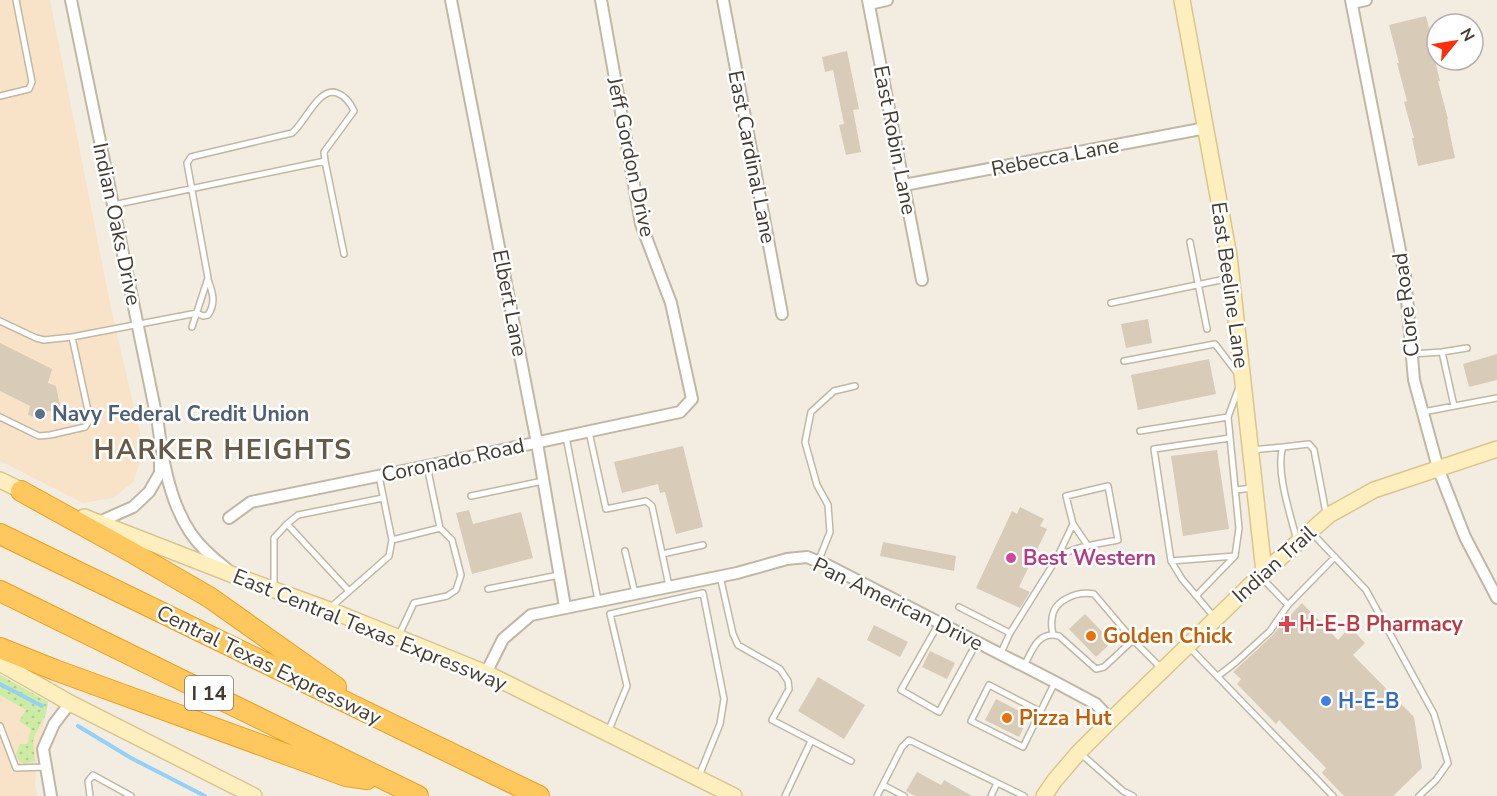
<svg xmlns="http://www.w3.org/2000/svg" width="1497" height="796" viewBox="0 0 1497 796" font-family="'Nunito Sans',sans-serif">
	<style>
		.commercial { fill: #f8e3c8 }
		.grass { fill: url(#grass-dots) }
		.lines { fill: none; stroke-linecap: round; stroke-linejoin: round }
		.stream { stroke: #95d0f7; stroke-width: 4 }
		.building { fill: #d8cbb8 }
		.lane-casing { stroke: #c1b7a5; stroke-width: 8 }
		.street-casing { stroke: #c1b7a5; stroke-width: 14 }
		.secondary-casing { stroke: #dac58d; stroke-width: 18 }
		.highway-casing { stroke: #ed9f20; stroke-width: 22 }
		.lane { stroke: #fff; stroke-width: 5 }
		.street { stroke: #fff; stroke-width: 10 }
		.secondary { stroke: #ffefbe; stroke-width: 15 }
		.highway { stroke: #ffc85f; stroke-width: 20 }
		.service-dot { fill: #5c6f8a; stroke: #fff; stroke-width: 2 }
		.hotel-dot { fill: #d1479c; stroke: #fff; stroke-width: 2 }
		.health-dot { fill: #e0444e; stroke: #fff; stroke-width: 2 }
		.food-dot { fill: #e8710a; stroke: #fff; stroke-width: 2 }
		.shop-dot { fill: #3f7fe0; stroke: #fff; stroke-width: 2 }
		.labels { text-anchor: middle; stroke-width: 5; stroke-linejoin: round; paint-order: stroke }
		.shield { fill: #fff; stroke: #7c766f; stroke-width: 1.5 }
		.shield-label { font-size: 20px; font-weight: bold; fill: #443c31 }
		.street-label { font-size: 21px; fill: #443c31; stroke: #fff }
		.service-label { font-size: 21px; font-weight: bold; fill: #4e5e75; stroke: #fff; text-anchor: start }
		.hotel-label { font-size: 21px; font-weight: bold; fill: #b23c85; stroke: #fff; text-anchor: start }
		.health-label { font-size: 21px; font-weight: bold; fill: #be3a42; stroke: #fff; text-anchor: start }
		.food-label { font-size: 21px; font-weight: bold; fill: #c56008; stroke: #fff; text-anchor: start }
		.shop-label { font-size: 21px; font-weight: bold; fill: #366cbe; stroke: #fff; text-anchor: start }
		.district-label { font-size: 27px; font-weight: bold; letter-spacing: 1.5px; fill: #685a47; stroke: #fff }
	</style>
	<defs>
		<pattern id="grass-dots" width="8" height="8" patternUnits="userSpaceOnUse" patternTransform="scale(1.5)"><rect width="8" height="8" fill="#cceca4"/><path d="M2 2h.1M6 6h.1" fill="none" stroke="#b0cb8e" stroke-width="1.8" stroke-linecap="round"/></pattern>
	</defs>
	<rect width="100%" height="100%" fill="#f2ede0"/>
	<path class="commercial" d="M0,0H50L111,308L144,451L133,482L113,498L83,503L0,461Z
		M0,674L48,702L38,754L35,783L37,796H0Z"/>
	<path class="grass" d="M0,675L48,702L46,714L35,735L33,741L35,761L25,764L19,761L16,754L20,744H27L31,729L19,721L26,710L0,695Z"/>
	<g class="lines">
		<path class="stream" d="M0,684L42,706
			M78,726L131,758L205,796"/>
	</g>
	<path class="building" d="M1426,16L1433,44H1431L1440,81H1438L1448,119L1447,120L1455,158L1418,166L1412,138H1414L1404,102L1407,101L1397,63H1399L1389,25Z
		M847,51L859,109L853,110L861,152L846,155L839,125L844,124L833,70L825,72L822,57Z
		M1148,319L1152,343L1126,348L1121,324Z
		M0,343L52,369L48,383L56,386L61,411H47L44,421L28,415L30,406L0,391Z
		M1497,354V380L1469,387L1463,364Z
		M1209,359L1216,394L1138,410L1131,375Z
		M683,446L703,527L676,534L665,492L660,493L658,484L622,493L614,462Z
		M1217,450L1229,529L1183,536L1171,456Z
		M1020,507L1044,519L1040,526L1047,529L1019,587L1030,592L1020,608L976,588L1012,511L1017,514Z
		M469,510L473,524L521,512L533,558L472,574L456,513Z
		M883,542L956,556L954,571L880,556Z
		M1302,603L1338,640L1350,627L1365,643L1353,655L1414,717L1422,768L1393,796H1344L1322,773L1326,768L1279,720L1276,724L1237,684L1241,679L1233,672L1273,635L1280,626Z
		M1085,614L1112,642L1096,657L1069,629Z
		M874,625L908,642L900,657L867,640Z
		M930,651L955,663L947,679L922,667Z
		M818,677L865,705L844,739L798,711Z
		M996,699L1029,716L1019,737L985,720Z
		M917,772L941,785L944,780L972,796H915L906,791Z"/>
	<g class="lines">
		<g class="lane-casing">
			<path id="lane" d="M0,96L29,89L32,82L16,0
				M113,205L325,161L344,254
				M1190,242L1207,329
				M1111,303L1230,278
				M0,321L36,338L44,340L72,337L197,313L203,316L208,315C216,303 213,293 208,280
				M192,327L208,278L187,163L191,157L199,155L292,133C305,123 319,86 337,93C345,96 351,104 354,111L324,152L325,161
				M1412,354L1442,352
				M1124,361L1215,344L1238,374
				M1454,406L1442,352L1467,348
				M1423,412L1497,398
				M0,417L39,436L50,435L85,427L90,420L72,337
				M1140,431L1228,417L1238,390
				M589,432L606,509L646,501L652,506L669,586
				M566,437L598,600
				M1252,450L1283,447
				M1236,490L1253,488
				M471,496L543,481
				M287,524L298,515L383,498
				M1073,524L1088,546
				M1311,532L1366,590L1434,714L1448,763L1436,780L1419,796
				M392,540L440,528
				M1297,541C1291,516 1275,471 1283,447L1309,444L1314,450L1326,513
				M625,551L635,593
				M662,554L703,545
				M1171,561L1235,556L1239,528L1228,417
				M818,562L830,532L828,505L817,485L805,442L811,412L834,391L855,386
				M720,576L733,634L738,645L780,669L788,681L789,689L772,720L851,761
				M1261,577L1288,605L1335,557
				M274,589V538L287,524L349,591
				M488,589L559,575
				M1196,596L1234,557
				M959,607L1010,633
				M330,608L389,556L392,540L379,476
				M1215,618L1182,579L1171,561L1154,449L1230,438
				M939,623L901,690L939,712L977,642
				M1053,634C1052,630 1051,624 1052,619C1053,600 1077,591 1094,594L1133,640
				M398,637L414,603L447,596L456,590L461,575L452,540L440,528L427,466
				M1189,647L1333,796
				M1000,655L1010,633L1057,558L1073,524L1066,496L1108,486L1118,540C1098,544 1074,546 1057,558
				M1024,666C1032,651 1038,630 1059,636L1096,669L1104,667L1133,640L1162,669
				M1218,676L1236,662L1270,631L1288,605
				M1041,712L989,685L971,721L1023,747L1055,682
				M0,726L16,768L46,767
				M608,732L627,686L610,614L703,593L724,699L720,724L699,776
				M1080,753L1123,791L1133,796
				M883,785L904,796
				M90,796L88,781L93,775L131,796
				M785,796L811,741
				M877,796L902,747L909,740L1024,796
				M991,796L997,783"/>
		</g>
		<g class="street-casing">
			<path id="street" d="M71,0L158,424C163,466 173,520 205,550C212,557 219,563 227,569
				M451,0L537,443L565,607
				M723,0L782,314
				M868,0L922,280
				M1351,0L1405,276L1414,380L1438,468L1465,537L1497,598
				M1352,3L1366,0
				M869,4L887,0
				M904,185L1206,128
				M229,518L251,502L427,466L680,412L692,399L671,303L641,224L601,0
				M97,523L133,507L149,492L160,473V460
				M486,673L503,639L531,615L737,573L787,559L807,557L829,566L1055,682L1096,704L1111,720
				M51,796L43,749L54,724L70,703"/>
		</g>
		<g class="secondary-casing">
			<path id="secondary" d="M1182,0L1229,256L1264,572
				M0,480L31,495
				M84,517L236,576L335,612L486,673L734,796
				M0,663L70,703L254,796
				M1044,796L1055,780L1079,752L1111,720L1264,572L1329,515L1374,490L1497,449"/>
		</g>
		<g class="highway-casing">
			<path id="highway" d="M21,491L133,553L209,597L336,687
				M0,534L539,796
				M0,591L418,796
				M0,648L55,670L346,776L367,779"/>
		</g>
		<use href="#lane" class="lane"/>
		<use href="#street" class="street"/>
		<use href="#secondary" class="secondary"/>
		<use href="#highway" class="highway"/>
	</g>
	<circle class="service-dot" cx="40" cy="414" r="6"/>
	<circle class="hotel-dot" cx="1011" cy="558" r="6"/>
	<path class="health-dot" d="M1284 615h6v6h6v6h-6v6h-6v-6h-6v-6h6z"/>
	<g class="food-dot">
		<circle cx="1091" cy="636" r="6"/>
		<circle cx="1007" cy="718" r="6"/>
	</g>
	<circle class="shop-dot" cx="1326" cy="701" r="6"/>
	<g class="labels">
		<rect class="shield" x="185" y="676" width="48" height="34" rx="4.5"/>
		<g class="shield-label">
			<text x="209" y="700">I 14</text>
		</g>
		<g class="street-label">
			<text transform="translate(895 140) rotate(79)" y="7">East Robin Lane</text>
			<text transform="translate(631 157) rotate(78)" y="7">Jeff Gordon Drive</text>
			<text transform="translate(752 157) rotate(79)" y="7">East Cardinal Lane</text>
			<text transform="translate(1055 157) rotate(-11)" y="7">Rebecca Lane</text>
			<text transform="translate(117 224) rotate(78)" y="7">Indian Oaks Drive</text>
			<text transform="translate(1230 285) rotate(82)" y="7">East Beeline Lane</text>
			<text transform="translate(510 303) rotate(79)" y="7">Elbert Lane</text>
			<text transform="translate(1406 305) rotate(-97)" y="7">Clore Road</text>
			<text transform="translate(453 460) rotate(-12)" y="7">Coronado Road</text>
			<text transform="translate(1274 564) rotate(-42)" y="7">Indian Trail</text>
			<text transform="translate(898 604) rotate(26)" y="7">Pan American Drive</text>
			<text transform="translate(370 630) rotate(22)" y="7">East Central Texas Expressway</text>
			<text transform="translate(269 665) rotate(26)" y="7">Central Texas Expressway</text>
		</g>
		<g class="service-label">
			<text x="52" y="421">Navy Federal Credit Union</text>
		</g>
		<g class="hotel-label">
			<text x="1023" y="565">Best Western</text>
		</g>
		<g class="health-label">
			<text x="1299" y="631">H-E-B Pharmacy</text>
		</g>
		<g class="food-label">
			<text x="1103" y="643">Golden Chick</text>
			<text x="1019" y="725">Pizza Hut</text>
		</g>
		<g class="shop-label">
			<text x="1338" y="708">H-E-B</text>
		</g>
		<g class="district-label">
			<text x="223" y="459">HARKER HEIGHTS</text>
		</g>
	</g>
	<g transform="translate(1455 42) rotate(60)"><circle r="28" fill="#ffffff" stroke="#b4b1ad" stroke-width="1.5"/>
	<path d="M0-4.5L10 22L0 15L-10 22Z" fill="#ff2d0b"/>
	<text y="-9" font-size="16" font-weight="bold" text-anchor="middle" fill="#443c31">N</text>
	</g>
</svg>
